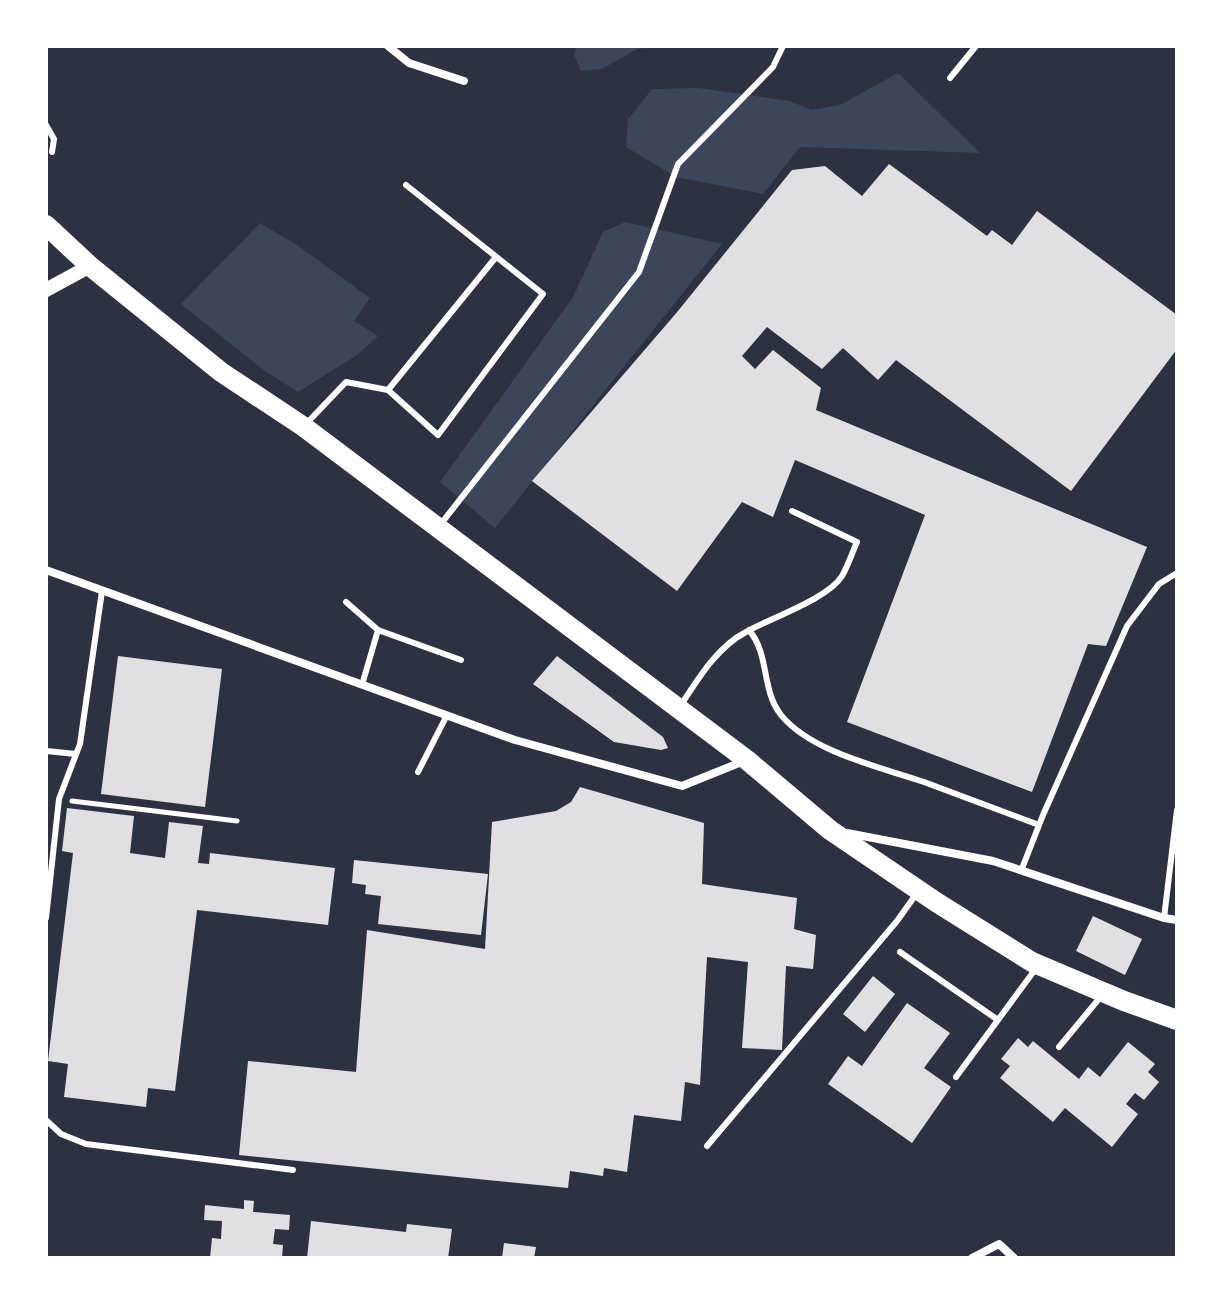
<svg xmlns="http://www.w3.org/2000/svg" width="1223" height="1304" viewBox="0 0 1223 1304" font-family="Quicksand,sans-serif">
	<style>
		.green { fill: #3c4559 }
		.building { fill: #e0e0e3 }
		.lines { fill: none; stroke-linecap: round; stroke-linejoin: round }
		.path { stroke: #fff; stroke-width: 5 }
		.service { stroke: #fff; stroke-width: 6 }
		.minor { stroke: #fff; stroke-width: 8 }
		.tertiary { stroke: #fff; stroke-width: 14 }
		.primary { stroke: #fff; stroke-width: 20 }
	</style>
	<rect width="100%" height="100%" fill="#2d3142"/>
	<path class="green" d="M577,46H671L637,49L602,69L581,71L574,55Z
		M898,73L980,153L800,147L763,194L676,177L626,147L628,119L652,89L699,88L790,101L811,110L840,105Z
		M625,222L722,244L495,528L440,482L573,297L603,232Z
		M260,223L297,245L370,298L354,321L378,336L357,355L298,392L262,369L181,304Z"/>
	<path class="building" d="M889,164L987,236L992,230L1012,245L1037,211L1177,315V349L1071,491L896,360L878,380L843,348L822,369L767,327L742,356L755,369L773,350L821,388L816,410L1147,547L1106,646L1088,644L1032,792L847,722L925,515L795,460L773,517L742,502L677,591L532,481L678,311L792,170L825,166L862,196Z
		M118,656L222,669L205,807L101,794Z
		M557,656L663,737L668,748L661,750L614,742L533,684Z
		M580,787L704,823L702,884L797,898L794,929L816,935L813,969L786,966L782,1050L742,1048L748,962L707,957L700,1085L685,1082L681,1121L634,1115L627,1172L604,1168L603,1176L570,1171L568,1188L239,1155L248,1061L356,1072L367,930L485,949L492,822L556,811L571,802Z
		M67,808L134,816L130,853L165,858L169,822L203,826L198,863L209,864L210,853L335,868L328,925L197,910L175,1091L148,1088L146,1107L64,1097L68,1064L48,1061L73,853L62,851Z
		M354,860L488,874L481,935L378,924L381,896L365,894L366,885L352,883Z
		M1093,916L1142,939L1125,975L1076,951Z
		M873,976L895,994L865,1032L843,1014Z
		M907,1003L950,1033L924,1068L951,1087L912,1143L828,1084L848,1056L862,1066Z
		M1018,1038L1028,1047L1033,1041L1079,1079L1088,1067L1100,1077L1128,1042L1155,1064L1148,1072L1159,1082L1144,1100L1135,1093L1126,1104L1138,1114L1112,1147L1065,1108L1053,1122L1000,1078L1010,1066L1001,1059Z
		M244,1200L254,1201L253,1212L290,1215L289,1230L275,1229L273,1244L283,1245L282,1258H210L212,1238L221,1239L222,1221L204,1220L205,1205L244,1209Z
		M311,1221L406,1232L407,1224L452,1229L448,1258H307Z
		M504,1243L536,1247L534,1258H502Z"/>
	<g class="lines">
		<path class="path" d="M72,801L237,821"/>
		<path class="service" d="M950,78L976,46
			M46,125L54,139L52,152
			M388,390L496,257
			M306,424L346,382L388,390L438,435L543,294L406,185
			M440,525L639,272L678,164L773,67L783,46
			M346,602L378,630L461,660
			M749,630C770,655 761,690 781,715C811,752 880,767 924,782C962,796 1001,811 1039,825
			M362,685L378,630
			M681,705C698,679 717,647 746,632C770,618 828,599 842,576C848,566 852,553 857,542L792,511
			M46,751L76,754
			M418,772L447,715
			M1021,871L1043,815L1127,626L1159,584L1177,573
			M46,918L59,799L80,744L102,591
			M1164,918L1177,810
			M900,952L998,1020
			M1059,1047L1103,994
			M956,1077L1037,967
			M46,1120L61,1134L86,1144L293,1170
			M707,1146L897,921L917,893"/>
		<path class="minor" d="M388,46L409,63L464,81
			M46,570L515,740L682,786L744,761
			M847,833L993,861L1164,918L1177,920
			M972,1258L999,1244L1014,1258"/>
		<path class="tertiary" d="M46,290L90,266"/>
		<path class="primary" d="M46,225L90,266L221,372L304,427L747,760L830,830L936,902L1032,962L1124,1001L1177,1020"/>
	</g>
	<rect width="1223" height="1304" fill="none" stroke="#ffffff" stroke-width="96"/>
</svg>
